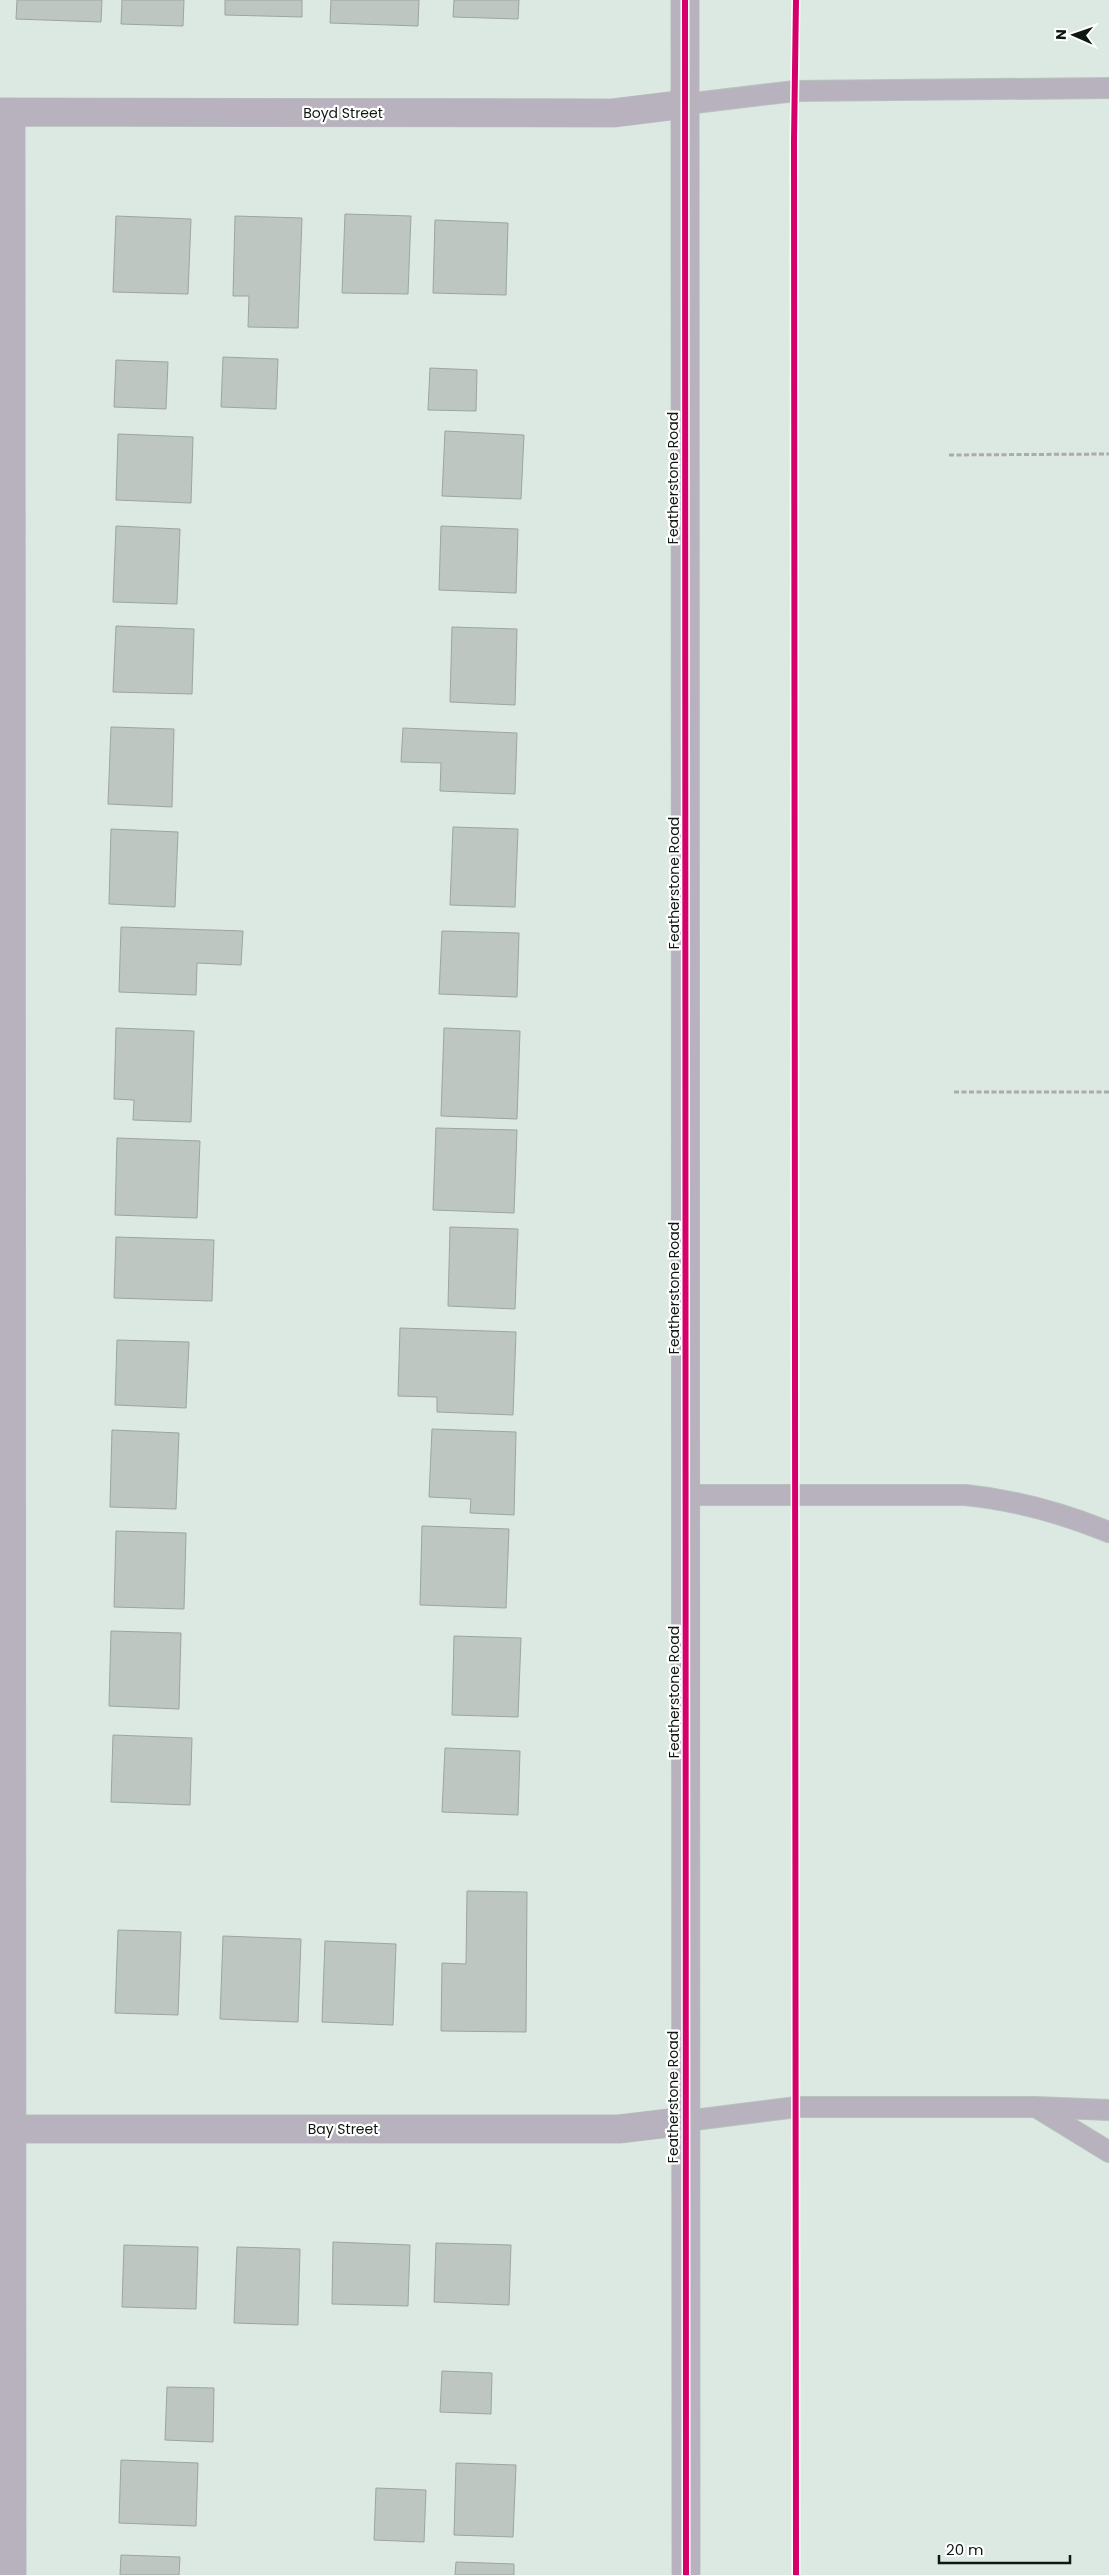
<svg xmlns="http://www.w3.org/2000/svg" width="1109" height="2575" viewBox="0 0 1109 2575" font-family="Poppins,sans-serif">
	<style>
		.building { fill: #bdc6c1; stroke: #9da5a1 }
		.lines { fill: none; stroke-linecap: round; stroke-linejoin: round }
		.service-casing { stroke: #b8c2bd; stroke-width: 22 }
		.minor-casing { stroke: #b8c2bd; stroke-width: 29 }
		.tertiary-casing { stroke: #b8c2bd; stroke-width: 29 }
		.path { stroke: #abaaaf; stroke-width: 3; stroke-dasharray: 5 2.5; stroke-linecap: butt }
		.service { stroke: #b7b2bd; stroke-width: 20 }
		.minor { stroke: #b7b2bd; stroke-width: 28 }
		.tertiary { stroke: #b7b2bd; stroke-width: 28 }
		.cycleway-casing { stroke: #fff; stroke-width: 9 }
		.cycleway { stroke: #d6006c; stroke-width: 6 }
		.labels { text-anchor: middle; stroke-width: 4.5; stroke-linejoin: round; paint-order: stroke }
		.street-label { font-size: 14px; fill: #0f1713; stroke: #fff }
	</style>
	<rect width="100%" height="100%" fill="#dce8e2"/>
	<path class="building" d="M17,0H102L101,22L16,19Z
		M122,0H184L183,26L121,24Z
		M225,0H302V17L225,15Z
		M331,0H419L418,26L330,23Z
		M454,0H519L518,19L453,17Z
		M345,214L411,216L408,294L342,293Z
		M116,216L191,219L188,294L113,292Z
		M235,216L302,218L298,328L248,327L249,296H233Z
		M435,220L508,223L506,295L433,293Z
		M223,357L278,359L276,409L221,407Z
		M116,360L168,362L166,409L114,407Z
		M430,368L477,370L476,411L428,410Z
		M445,431L524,435L521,499L442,496Z
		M118,434L193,437L191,503L116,500Z
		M116,526L180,529L177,604L113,602Z
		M441,526L518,529L516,593L439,590Z
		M116,626L194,629L192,694L113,692Z
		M452,627L517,629L515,705L450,702Z
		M111,727L174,729L172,807L108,804Z
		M403,728L517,733L515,794L440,791L441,763L401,762Z
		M453,827L518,829L515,907L450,905Z
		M111,829L178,832L175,907L109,904Z
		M121,927L243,931L241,965L197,963L196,995L119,992Z
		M442,931L519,933L517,997L439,994Z
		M116,1028L194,1031L191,1122L133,1120L134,1100L114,1099Z
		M444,1028L520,1031L517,1119L441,1116Z
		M436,1128L517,1130L514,1213L433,1210Z
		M117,1138L200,1141L197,1218L115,1215Z
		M450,1227L518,1229L515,1309L448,1306Z
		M116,1237L214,1240L212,1301L114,1298Z
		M400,1328L516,1332L513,1415L437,1412V1397L398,1396Z
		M117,1340L189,1342L186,1408L115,1405Z
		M432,1429L516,1432L514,1515L470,1513L471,1499L429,1497Z
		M112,1430L179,1433L176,1509L110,1507Z
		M422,1526L509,1529L506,1608L420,1605Z
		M116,1531L186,1533L184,1609L114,1607Z
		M111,1631L181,1633L179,1709L109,1706Z
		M454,1636L521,1638L518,1717L452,1715Z
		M113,1735L192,1738L190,1805L111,1802Z
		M445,1748L520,1751L518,1815L442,1812Z
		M467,1891L527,1892L526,2032L441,2031L442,1963L466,1964Z
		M118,1930L181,1932L178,2015L115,2013Z
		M223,1936L301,1939L298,2022L220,2019Z
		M325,1941L396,1944L393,2025L322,2022Z
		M333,2242L410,2245L408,2306L332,2304Z
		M436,2243L511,2245L509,2305L434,2302Z
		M124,2245L198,2247L196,2309L122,2307Z
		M237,2247L300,2249L298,2325L234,2323Z
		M442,2371L492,2373L491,2414L440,2412Z
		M167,2387L214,2388L213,2442L165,2440Z
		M121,2460L198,2463L196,2526L119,2523Z
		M456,2463L516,2465L513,2537L454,2535Z
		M376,2488L426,2490L424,2542L374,2540Z
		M121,2555L180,2557L179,2575H120Z
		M456,2562L514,2564V2575H455Z"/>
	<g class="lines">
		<g class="service-casing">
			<path id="service" d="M686,104L795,91L1109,88
				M686,1495H965C1016,1500 1062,1513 1109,1532
				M1039,2109L1109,2152
				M686,2121L797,2107H1035L1109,2110"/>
		</g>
		<g class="minor-casing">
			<path id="minor" d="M0,112L613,113L686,104
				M11,112L12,2575
				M0,2129H619L686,2121"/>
		</g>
		<g class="tertiary-casing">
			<path id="tertiary" d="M685,0L686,2575"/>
		</g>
		<path class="path" d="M949,455L1109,454
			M954,1092H1109"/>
		<use href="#service" class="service"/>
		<use href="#minor" class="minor"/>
		<use href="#tertiary" class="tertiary"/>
		<g class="cycleway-casing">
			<path id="cycleway" d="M685,0L686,2575
				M796,2575L794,141L796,0"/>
		</g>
		<use href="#cycleway" class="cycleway"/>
	</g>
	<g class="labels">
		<g class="street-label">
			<text x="343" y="118">Boyd Street</text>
			<text transform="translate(673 478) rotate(-90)" y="5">Featherstone Road</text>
			<text transform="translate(674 883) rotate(-90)" y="5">Featherstone Road</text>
			<text transform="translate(674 1288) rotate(-90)" y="5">Featherstone Road</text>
			<text transform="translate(674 1692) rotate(-90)" y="5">Featherstone Road</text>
			<text transform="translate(673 2097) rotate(-90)" y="5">Featherstone Road</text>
			<text x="343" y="2134">Bay Street</text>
		</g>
	</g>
	<g transform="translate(1074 35) rotate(272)" stroke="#ffffff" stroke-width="4" paint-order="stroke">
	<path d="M0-4L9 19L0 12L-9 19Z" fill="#0f1713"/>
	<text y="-8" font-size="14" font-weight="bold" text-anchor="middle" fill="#0f1713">N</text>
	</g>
	<path d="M939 2555v8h131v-8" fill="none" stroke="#0f1713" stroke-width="2.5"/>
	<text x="946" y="2555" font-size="15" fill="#0f1713" stroke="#ffffff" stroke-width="4" paint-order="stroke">20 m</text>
</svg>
